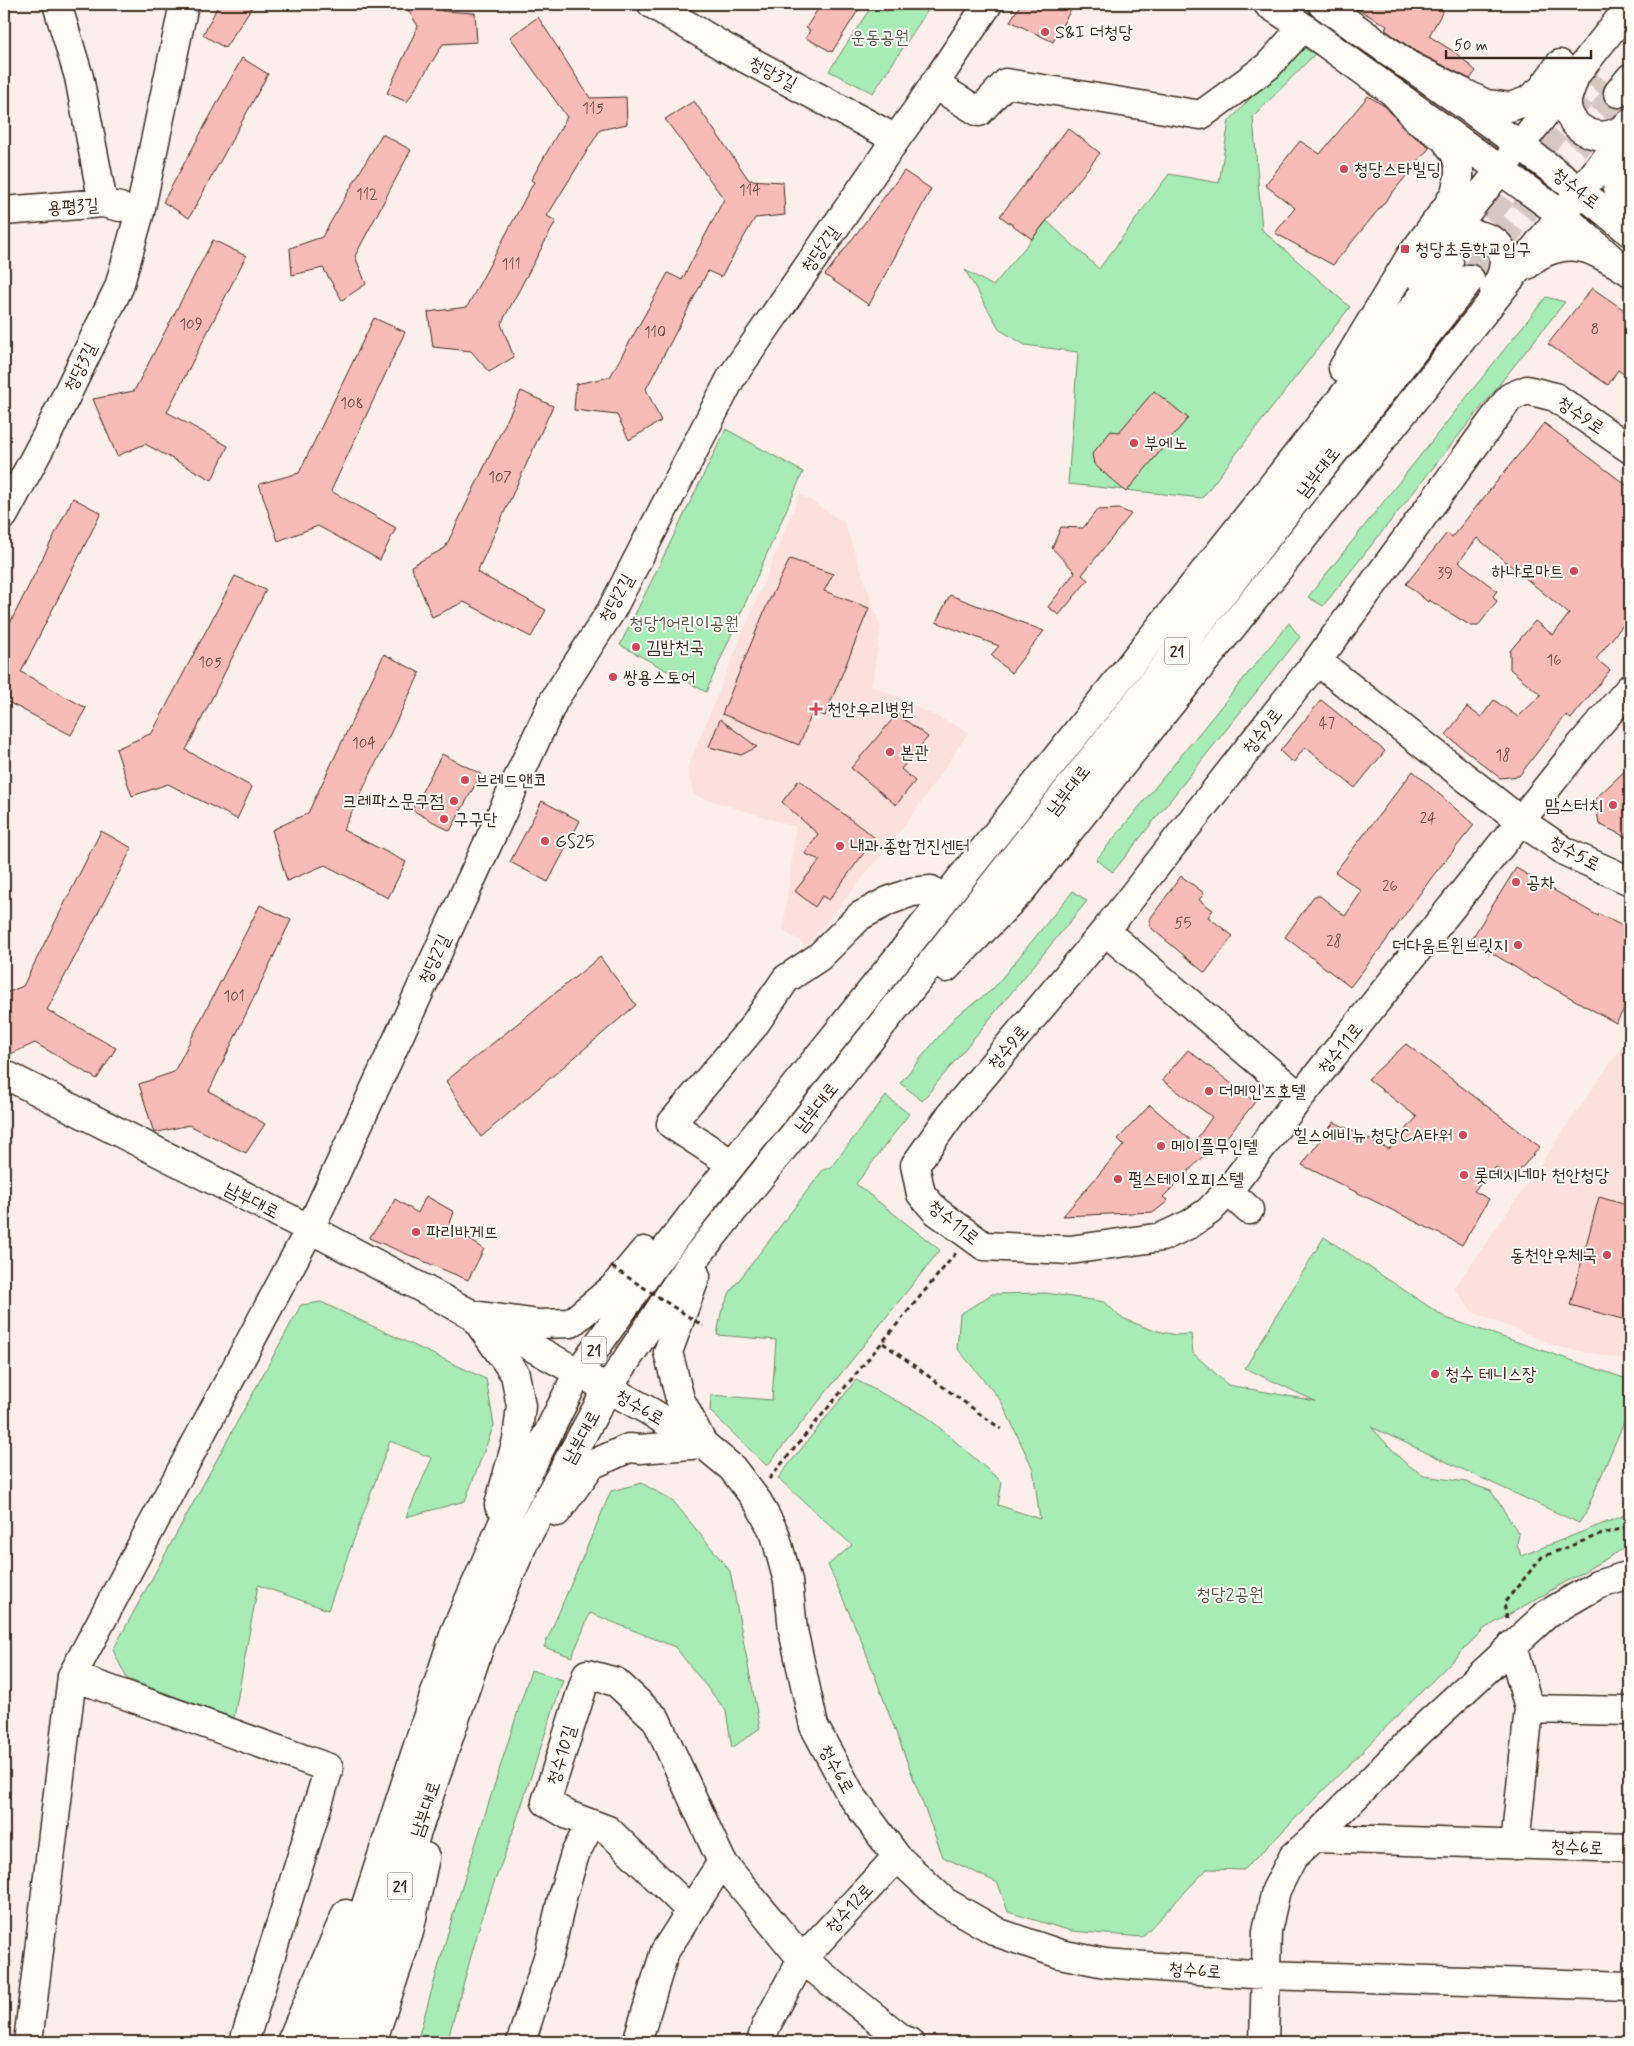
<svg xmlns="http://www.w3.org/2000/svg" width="1634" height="2046" viewBox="0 0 1634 2046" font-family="Mynerve,'Poor Story',sans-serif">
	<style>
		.built { fill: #fbe0db }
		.green { fill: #a7ebb6; stroke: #718a6a }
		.building { fill: #f8bcb8; stroke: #3b2a1e }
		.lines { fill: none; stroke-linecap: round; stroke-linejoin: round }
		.highway-tunnel { stroke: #d5c8c1; stroke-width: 28; stroke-dasharray: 28 14; stroke-linecap: butt }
		.minor-casing { stroke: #3b2a1e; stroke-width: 31 }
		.highway-casing { stroke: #3b2a1e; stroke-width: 31 }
		.path { stroke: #3b2a1e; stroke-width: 3; stroke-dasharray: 5 4; stroke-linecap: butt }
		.minor { stroke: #fdfcf7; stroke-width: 28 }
		.highway { stroke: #fdfcf7; stroke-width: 28 }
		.path-bridge { stroke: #3b2a1e; stroke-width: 3; stroke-dasharray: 5 4; stroke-linecap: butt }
		.poi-dot { fill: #d1495b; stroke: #fdfcf7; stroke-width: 2 }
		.labels { text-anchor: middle; stroke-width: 4; stroke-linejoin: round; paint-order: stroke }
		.number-label { font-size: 15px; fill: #6a4e44 }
		.shield { fill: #fdfcf7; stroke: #75695f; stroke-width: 1 }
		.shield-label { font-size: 16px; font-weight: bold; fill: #3b2a1e }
		.poi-label { font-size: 18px; fill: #3b2a1e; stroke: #fdfcf7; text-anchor: start }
		.park-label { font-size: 18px; fill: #565a44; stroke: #fdfcf7 }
		.street-label { font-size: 18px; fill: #3b2a1e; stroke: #fdfcf7 }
	</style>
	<rect width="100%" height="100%" fill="#fcefea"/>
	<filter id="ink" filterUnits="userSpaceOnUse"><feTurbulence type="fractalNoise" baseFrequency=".02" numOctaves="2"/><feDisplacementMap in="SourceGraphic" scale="10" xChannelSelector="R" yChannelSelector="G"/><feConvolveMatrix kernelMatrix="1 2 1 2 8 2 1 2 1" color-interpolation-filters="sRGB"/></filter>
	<g filter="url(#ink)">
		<path class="built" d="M800,494L844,522L881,628L871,685L969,732L906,824L807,946L783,930L796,827L694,795L687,769Z
			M1630,1035V1360L1559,1347L1473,1312L1454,1289Z"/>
		<path class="green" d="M873,4H932L873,93L829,71Z
			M1300,46L1315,54L1253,117L1262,230L1350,307L1202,498L1068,484L1078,352L1025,345L1000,330L965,270L993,286L1047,221L1099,269L1169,174L1219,183L1229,121Z
			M1546,297L1565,302L1323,606L1308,597Z
			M726,429L803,472L706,692L620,645Z
			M1289,623L1300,637L1113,872L1096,860Z
			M1073,891L1087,901L922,1101L900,1083L956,1016L992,990Z
			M886,1096L909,1114L856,1184L940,1250L767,1466L710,1411L711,1395L772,1400L776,1340L717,1335L721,1313L730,1292L823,1170L831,1167Z
			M1324,1237L1446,1318L1630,1380V1408L1585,1514L1579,1523L1371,1427L1404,1462L1424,1476L1466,1482L1491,1491L1519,1534L1517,1544L1521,1556L1630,1513V1545L1484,1629L1244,1870L1207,1869L1142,1937L1071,1931L1008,1912L998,1883L943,1857L862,1642L828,1565L852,1545L778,1478L856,1380L926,1416L1002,1482L998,1505L1040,1519L1033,1469L1001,1401L957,1348L960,1314L992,1294L1046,1293L1105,1302L1120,1317L1149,1329L1176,1335L1191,1334L1193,1353L1228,1385L1315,1401L1245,1368Z
			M321,1302L486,1379L494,1425L465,1501L406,1517L432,1458L390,1441L328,1610L258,1585L234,1718L127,1679L113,1650L301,1305Z
			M642,1483L674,1502L730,1571L760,1728L732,1748L726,1711L675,1647L590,1613L572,1657L544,1647L611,1491Z
			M531,1670L563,1680L508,1846L485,1907L447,2042H417L453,1915Z"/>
		<path class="building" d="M219,4H254L225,48L203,35Z
			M404,4H437L442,11L475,13L477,42L443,44L407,102L387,93L418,26Z
			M821,4H862L832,52L806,38L810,30L806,28Z
			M1021,4H1074L1053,42L1010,21Z
			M1349,4H1433L1443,11L1429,36L1456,53L1476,71L1470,79L1417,52L1385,30L1387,26Z
			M538,17L590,98L626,97L627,124L600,130L547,216L556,221L501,324L514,357L489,372L471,351L433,347L428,312L467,307L534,182L531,180L567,117L510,37Z
			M242,58L268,74L189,218L163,202Z
			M1368,96L1386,107L1406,131L1430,147L1333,265L1275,233L1295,208L1265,185L1300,141L1320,154Z
			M694,101L749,180L783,182L785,215L755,218L721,277L708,271L646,389L661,421L629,440L617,415L574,410L576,384L610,377L668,273L682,280L724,199L665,119Z
			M1068,128L1100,153L1032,239L1000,216Z
			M382,134L411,150L355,256L366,284L342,300L323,268L292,275L290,248L322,237Z
			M904,171L931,189L869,305L825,275Z
			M213,240L246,256L167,412L228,446L212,480L145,444L117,456L93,399L134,391Z
			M1592,288L1630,314V379L1618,370L1608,385L1548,344Z
			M374,318L405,332L331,491L396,528L380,560L318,526L278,541L259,484L299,473Z
			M521,391L553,406L477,572L546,610L531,637L464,602L432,617L411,566L445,548Z
			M1154,391L1188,418L1126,492L1094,464L1092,454L1111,431L1119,432Z
			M1544,423L1630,488V616L1596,659L1610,670L1571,719L1566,715L1519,776L1500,778L1446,735L1467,707L1481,717L1494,700L1518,717L1541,695L1510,669V651L1535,621L1553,635L1569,614L1477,538L1459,562L1497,591L1493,596L1497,601L1478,626H1471L1429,600L1428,602L1406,584L1447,533L1452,537Z
			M73,498L101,513L21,672L86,708L71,735L4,700V635Z
			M1120,509L1131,514L1082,575L1088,580L1059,615L1048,607L1075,572L1052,548L1061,527L1083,528L1097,510Z
			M790,559L833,574L824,591L869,608L825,716L813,711L799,745L722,714L767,605Z
			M235,576L266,590L186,750L252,787L237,819L168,784L132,796L116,749L152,733Z
			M950,595L1044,631L1011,673L991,655L999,646L936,622Z
			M384,654L420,673L343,830L406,862L388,898L325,865L287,881L272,830L308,813Z
			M1321,700L1385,751L1355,788L1305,747L1293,763L1280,751Z
			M897,714L928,737L901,769L915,781L896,805L851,768Z
			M720,719L757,747L741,755L709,747Z
			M442,754L481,774L450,831L412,810Z
			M1630,766V839L1599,824L1595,799Z
			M1413,771L1474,825L1432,877L1383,945L1350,987L1285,937L1314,896H1320L1345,916L1362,891L1335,872Z
			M799,780L875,838L829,900L822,896L815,907L795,891L820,860L805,854L818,834L782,802Z
			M542,801L580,821L548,882L510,862Z
			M101,831L132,848L47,1010L116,1048L97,1079L35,1043L4,1057V994L23,986Z
			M1516,868L1598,916L1599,914L1630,930V999L1616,1023L1535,978L1534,979L1471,940Z
			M1181,876L1204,893L1199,900L1213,910L1208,917L1233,936L1205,973L1150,927V919Z
			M260,905L291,920L209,1091L265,1124L246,1153L189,1125L154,1133L139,1084L174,1072Z
			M600,957L636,1005L481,1137L446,1081Z
			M1406,1044L1540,1147L1511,1180L1496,1167L1474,1191L1489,1199L1462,1245L1302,1165L1334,1122L1389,1149L1417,1117L1368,1079Z
			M1188,1050L1255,1102L1226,1138L1223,1136L1163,1197L1168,1201L1154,1212L1063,1216L1124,1145L1118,1139L1150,1105L1194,1143L1212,1117L1162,1080Z
			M426,1196L454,1212L449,1226L484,1249L468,1280L369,1238L387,1214L395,1199L418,1213Z
			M1599,1197L1630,1206V1321L1570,1305Z"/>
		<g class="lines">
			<path class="highway-tunnel" d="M1459,250L1598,75
				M1470,279L1618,93"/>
			<g class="minor-casing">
				<path id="minor" d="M57,4L79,77L103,203
					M652,4L724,47L896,139
					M1268,4L1303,27L1561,214L1616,263L1630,272
					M1322,4C1426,78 1532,150 1630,232
					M934,84L979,112L1006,83L1201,115L1268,66L1303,27
					M4,211L103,203L120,207
					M1630,449L1555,397L1527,390L1510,397L1317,661L1105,931L952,1113L915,1165L921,1194L936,1211L984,1246L1070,1250L1162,1237L1190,1224L1209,1211L1228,1191L1300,1097L1581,745L1630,688
					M4,515L49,431L119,287L140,212L184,4
					M1317,661L1522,822L1566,852L1630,881
					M1105,931L1300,1097
					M4,1074L310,1229L473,1315L649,1411L703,1444L732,1468L758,1502L775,1534L788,1581L793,1630L814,1726L851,1795L897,1857L945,1902L999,1933L1060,1954L1105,1963L1265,1975L1630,1986
					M732,1164L671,1124L752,1028L786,979L819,957L860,916L888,901L912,892L931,890
					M1228,1191L1249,1210
					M1512,1645L1529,1709L1515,1845
					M72,1676L329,1768L244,2042
					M1529,1709L1630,1711
					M1314,1838L1630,1848
					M690,1910L608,1830L568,1815L546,1802L587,1674L616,1682L656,1719L722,1862L802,1959L902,2039L910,2042
					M28,2042L72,1676L310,1229L554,700L611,611L731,378L896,139L917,110L988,4
					M521,2042L550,1951L563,1894L575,1854L590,1825
					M637,2042L665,1951L722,1862
					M761,2042L766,2026L802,1959L897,1857
					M1264,2042L1267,1931L1276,1890L1293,1857L1314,1838L1419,1732L1547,1614L1597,1585L1630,1575"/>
			</g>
			<g class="highway-casing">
				<path id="highway" d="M1404,63L1486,104L1510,107L1527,101L1542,89L1560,64
					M1574,79C1572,86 1566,98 1567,105C1569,129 1597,142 1617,132C1622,130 1626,126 1630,123
					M1618,93L1630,78
					M1630,143C1622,154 1613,174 1618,188C1621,196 1626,203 1630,210
					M1443,246L1464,232C1485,235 1509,241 1503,269C1502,276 1497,284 1494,290
					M1527,265C1540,251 1564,243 1583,248C1594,250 1605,258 1616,263
					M1417,275L1630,6
					M1343,368L1410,257L1447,207L1455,193L1459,177V165L1455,153L1444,138L1418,120L1394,93
					M946,968L1021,891L1630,129
					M473,1315L515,1374L521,1406L517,1440L499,1505
					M473,1315L539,1324L571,1323L613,1288L644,1251
					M557,1512L591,1465L629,1448L640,1449L703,1444L680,1399L668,1352L696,1276
					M291,2042L346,1914
					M319,2042L334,2003L455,1632L502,1525L578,1373L656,1262L705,1198L920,930L1449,263
					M346,2042L481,1642L524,1542L608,1388L688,1267L944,947L1470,279
					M372,2042L409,1932L425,1857"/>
			</g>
			<path class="path" d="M883,1343L1001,1429
				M769,1479L956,1253
				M1507,1619L1504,1603L1542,1557L1596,1536L1630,1526"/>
			<use href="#minor" class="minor"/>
			<use href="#highway" class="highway"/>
			<path class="path-bridge" d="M612,1267L703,1326"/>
		</g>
	</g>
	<g class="poi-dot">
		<circle cx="1045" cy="32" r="5"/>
		<circle cx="1344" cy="169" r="5"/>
		<rect x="1400" y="244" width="10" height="10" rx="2.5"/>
		<circle cx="1134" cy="443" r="5"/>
		<circle cx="1574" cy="571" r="5"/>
		<circle cx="636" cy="647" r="5"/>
		<circle cx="613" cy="677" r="5"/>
		<path d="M813.5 701.5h5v5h5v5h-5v5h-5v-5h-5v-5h5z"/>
		<circle cx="890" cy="752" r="5"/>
		<circle cx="465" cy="780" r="5"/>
		<circle cx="454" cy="801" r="5"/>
		<circle cx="1613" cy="805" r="5"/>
		<circle cx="444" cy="819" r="5"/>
		<circle cx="545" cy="841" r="5"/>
		<circle cx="840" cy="846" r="5"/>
		<circle cx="1516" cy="882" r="5"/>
		<circle cx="1518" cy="945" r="5"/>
		<circle cx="1209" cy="1091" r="5"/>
		<circle cx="1463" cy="1135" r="5"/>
		<circle cx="1161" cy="1146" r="5"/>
		<circle cx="1464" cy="1175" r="5"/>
		<circle cx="1118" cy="1179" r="5"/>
		<circle cx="416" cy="1232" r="5"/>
		<circle cx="1607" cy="1255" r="5"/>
		<circle cx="1435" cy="1374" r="5"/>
	</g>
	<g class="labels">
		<g class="number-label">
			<text x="593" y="113">115</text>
			<text x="750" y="195">114</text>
			<text x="367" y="199">112</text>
			<text x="511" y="269">111</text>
			<text x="191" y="329">109</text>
			<text x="1595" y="334">8</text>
			<text x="655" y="337">110</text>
			<text x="352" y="408">108</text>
			<text x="500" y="482">107</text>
			<text x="1445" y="578">39</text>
			<text x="1554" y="665">16</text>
			<text x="210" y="667">105</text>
			<text x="1327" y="728">47</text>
			<text x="364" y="748">104</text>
			<text x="1503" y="760">18</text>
			<text x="1428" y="823">24</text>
			<text x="1390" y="891">26</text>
			<text x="1183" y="928">55</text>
			<text x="1334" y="946">28</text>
			<text x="234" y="1001">101</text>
		</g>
		<g class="shield">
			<rect x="1164.5" y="637.5" width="25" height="27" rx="4"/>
			<rect x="581.5" y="1336.5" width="25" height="27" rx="4"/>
			<rect x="387.5" y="1872.5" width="25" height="27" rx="4"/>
		</g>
		<g class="shield-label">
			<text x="1177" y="657">21</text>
			<text x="594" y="1356">21</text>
			<text x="400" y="1892">21</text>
		</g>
		<g class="poi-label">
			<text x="1055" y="38">S&amp;I 더청당</text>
			<text x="1354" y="175">청당스타빌딩</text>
			<text x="1415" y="255">청당초등학교입구</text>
			<text x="1144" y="449">부에노</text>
			<text x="1564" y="577" text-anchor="end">하나로마트</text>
			<text x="646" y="653">김밥천국</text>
			<text x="623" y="683">쌍용스토어</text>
			<text x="827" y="715">천안우리병원</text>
			<text x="900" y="758">본관</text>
			<text x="475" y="786">브레드앤코</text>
			<text x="444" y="807" text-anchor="end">크레파스문구점</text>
			<text x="1603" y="811" text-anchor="end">맘스터치</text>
			<text x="454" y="825">구구단</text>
			<text x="555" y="847">GS25</text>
			<text x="850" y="852">내과·종합건진센터</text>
			<text x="1526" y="888">공차</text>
			<text x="1508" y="951" text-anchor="end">더다움트윈브릿지</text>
			<text x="1219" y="1097">더메인즈호텔</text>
			<text x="1453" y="1141" text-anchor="end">힐스에비뉴 청당CA타워</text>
			<text x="1171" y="1152">메이플무인텔</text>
			<text x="1474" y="1181">롯데시네마 천안청당</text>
			<text x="1128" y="1185">펄스테이오피스텔</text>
			<text x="426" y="1238">파리바게뜨</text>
			<text x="1597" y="1261" text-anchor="end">동천안우체국</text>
			<text x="1445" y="1380">청수 테니스장</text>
		</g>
		<g class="park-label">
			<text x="880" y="43">운동공원</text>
			<text x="684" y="629">청당1어린이공원</text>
			<text x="1230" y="1600">청당2공원</text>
		</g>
		<g class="street-label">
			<text transform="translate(773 73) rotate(28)" y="6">청당3길</text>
			<text transform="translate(1576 188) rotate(38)" y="6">청수4로</text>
			<text transform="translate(73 206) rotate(-4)" y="6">용평3길</text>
			<text transform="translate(820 249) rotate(-55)" y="6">청당2길</text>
			<text transform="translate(80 367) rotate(-64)" y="6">청당3길</text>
			<text transform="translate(1581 415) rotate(34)" y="6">청수9로</text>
			<text transform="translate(1318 472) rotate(-52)" y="6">남부대로</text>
			<text transform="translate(616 598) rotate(-61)" y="6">청당2길</text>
			<text transform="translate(1262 731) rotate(-52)" y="6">청수9로</text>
			<text transform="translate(1068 790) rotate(-52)" y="6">남부대로</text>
			<text transform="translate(1575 853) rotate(28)" y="6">청수5로</text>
			<text transform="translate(434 959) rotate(-65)" y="6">청당2길</text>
			<text transform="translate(1008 1047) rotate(-50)" y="6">청수9로</text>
			<text transform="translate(1340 1048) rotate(-51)" y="6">청수11로</text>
			<text transform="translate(816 1107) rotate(-51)" y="6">남부대로</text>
			<text transform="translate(252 1200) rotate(27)" y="6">남부대로</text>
			<text transform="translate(954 1222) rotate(39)" y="6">청수11로</text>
			<text transform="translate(640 1407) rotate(30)" y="6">청수6로</text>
			<text transform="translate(581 1437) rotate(-61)" y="6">남부대로</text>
			<text transform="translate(561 1755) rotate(-73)" y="6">청수10길</text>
			<text transform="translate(837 1769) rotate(61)" y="6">청수6로</text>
			<text transform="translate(425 1809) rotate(-71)" y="6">남부대로</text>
			<text transform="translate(1577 1847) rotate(2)" y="6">청수6로</text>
			<text transform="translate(849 1908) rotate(-47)" y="6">청수12로</text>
			<text transform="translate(1195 1970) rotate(4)" y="6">청수6로</text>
		</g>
	</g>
	<rect width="1634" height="2046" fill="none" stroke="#fdfcf7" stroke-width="20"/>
	<rect x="10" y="10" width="1614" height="2026" fill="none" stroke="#3b2a1e" stroke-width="2" filter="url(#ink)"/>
	<path d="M1446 50v8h145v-8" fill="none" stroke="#3b2a1e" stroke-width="2.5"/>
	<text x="1454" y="50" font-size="15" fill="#3b2a1e" stroke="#fdfcf7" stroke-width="4" paint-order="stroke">50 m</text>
</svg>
